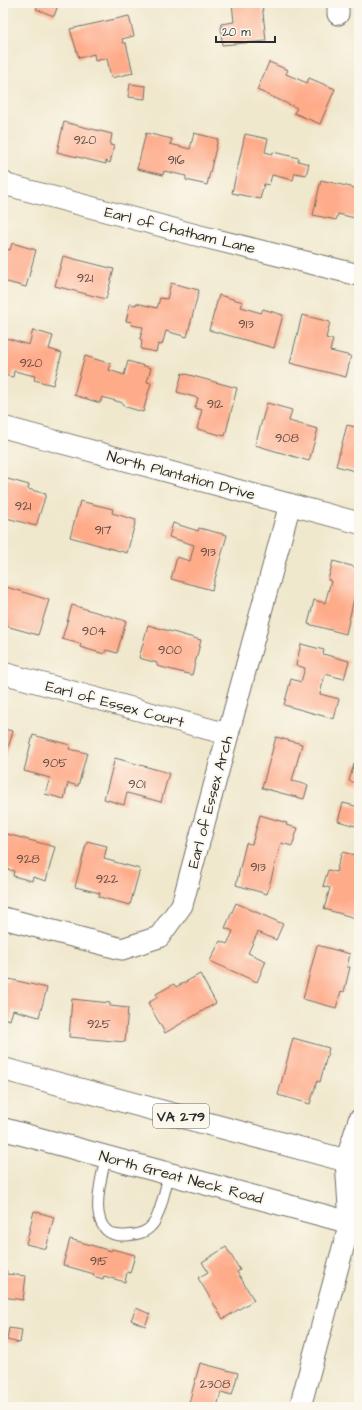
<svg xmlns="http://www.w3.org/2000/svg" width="362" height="1410" viewBox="0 0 362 1410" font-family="'Architects Daughter',sans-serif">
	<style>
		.building { fill: #feab8a }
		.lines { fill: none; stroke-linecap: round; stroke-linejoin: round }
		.lane-casing { stroke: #706d64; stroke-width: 12 }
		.street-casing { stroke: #706d64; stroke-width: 23 }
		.primary-casing { stroke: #706d64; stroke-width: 24 }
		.lane { stroke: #fff; stroke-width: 10 }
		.street { stroke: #fff; stroke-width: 21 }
		.primary { stroke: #fff; stroke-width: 22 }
		.labels { text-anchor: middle; stroke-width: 4; stroke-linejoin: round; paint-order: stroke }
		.number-label { font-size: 13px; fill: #604b43 }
		.shield { fill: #fbf7ec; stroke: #696865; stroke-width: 1 }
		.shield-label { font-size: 14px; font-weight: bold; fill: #2b2b2b }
		.street-label { font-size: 15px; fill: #2b2b2b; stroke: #fbf7ec }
	</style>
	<rect width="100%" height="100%" fill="#fbf7ec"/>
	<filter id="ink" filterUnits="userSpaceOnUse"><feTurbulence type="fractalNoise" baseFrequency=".025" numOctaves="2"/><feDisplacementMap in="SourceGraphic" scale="8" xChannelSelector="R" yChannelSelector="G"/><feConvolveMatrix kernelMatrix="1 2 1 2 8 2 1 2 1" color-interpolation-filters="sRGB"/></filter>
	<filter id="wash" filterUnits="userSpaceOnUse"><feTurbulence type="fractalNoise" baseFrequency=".012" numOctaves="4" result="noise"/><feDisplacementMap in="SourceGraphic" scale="16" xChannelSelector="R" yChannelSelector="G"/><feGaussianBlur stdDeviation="0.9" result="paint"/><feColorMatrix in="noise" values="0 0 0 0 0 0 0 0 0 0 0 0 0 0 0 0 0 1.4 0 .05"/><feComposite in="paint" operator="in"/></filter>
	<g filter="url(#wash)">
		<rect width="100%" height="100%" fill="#f0e8cd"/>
		<g id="blocks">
			<path class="building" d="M33,3H59L54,16L36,9L38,5Z
				M232,3H262L266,41L222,45L221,24L234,22Z
				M129,16L134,36L122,39L123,43H126L133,73L111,78L107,58L95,61L94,54L79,58L70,29Z
				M269,62L288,70L286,74L307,83L309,78L335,89L320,124L294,113L297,108L257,90Z
				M130,84L146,86L145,99L128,97Z
				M64,122L112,134L110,145L114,146L110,163L106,161V164L57,152Z
				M146,133L172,139L170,144L190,149L194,133L218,139L207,185L186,180V176L164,171L163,175L137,169Z
				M245,134L268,139L265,152L272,154L273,152L299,158L298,161L309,164L306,175L295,173L293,180L272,175L269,185L264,184L260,199L232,193Z
				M321,180L359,189V219L338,214L336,220L313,215Z
				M12,243L36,250L26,287L3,281L5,274L3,273V248L10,250Z
				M63,256L114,269L106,299L55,286Z
				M171,283L199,290L187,337L166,331L162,345L158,344L156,352L141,349L142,340L140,339L143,327L131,325L132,322L126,321L130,304L136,305V303L157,308L160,298L167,299Z
				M219,295L243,302L241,307L261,313L263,309L283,315L274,348L209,330Z
				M302,315L330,322L326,338L333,340L330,351L351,356L346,377L290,363Z
				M33,330L53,336L49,349L62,353L53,385L34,380L35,376L14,371L13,377L3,375V337L29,345Z
				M85,356L111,364L109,370L124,375L128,361L151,368L147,382L151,383L143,412L123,406V403L102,397L100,403L74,395Z
				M182,373L237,388L225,436L197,429L202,410L195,408L198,398L177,392Z
				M267,403L292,410L289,421L318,429L309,461L255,445Z
				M347,425L359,428V472L336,466Z
				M4,478L29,485L28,489L46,494L36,526L3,517V482Z
				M80,501L113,509L112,513L136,520L127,553L70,537Z
				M173,523L198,531L199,528L227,535L212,590L171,579L177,557L190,561L194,545L169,537Z
				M333,561L359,568V590L356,589L346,634L308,624L314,600L325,603L331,581L328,580Z
				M3,586L49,600L38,635L6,626L7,623L3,621Z
				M72,605L126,621L117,653L106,650L104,654L80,647L81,644L62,639Z
				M148,625L201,640L192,675L157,666V663L139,658Z
				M301,644L324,650L323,654L349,661L344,679L325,674L320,694L339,699L334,719L284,705L291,679L301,682L305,668L296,665Z
				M3,729L13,731L3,766Z
				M33,735L70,745L69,749L87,753L78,786L68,783L64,799L45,794L50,778L24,771Z
				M276,737L302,744L292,781L308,785L304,799L262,788Z
				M115,758L169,773L161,802L127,793L124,805L104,799Z
				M354,764L359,765V784L349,781Z
				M343,803L359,807V827L338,821Z
				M260,815L287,823L286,825L298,828L292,846L281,843L267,894L236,885L246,843L252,844Z
				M3,833L55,847L46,881L33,877L32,881L13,876L14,871L3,868Z
				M87,841L107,846L104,859L140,869L130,905L99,897L100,893L75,887Z
				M342,852L359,856V919L324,909L330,888L323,886L328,870L336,872Z
				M236,903L283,924L276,940L258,932L248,953L266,961L257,982L210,961L220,941L227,944L231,936L233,931L225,928Z
				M317,945L350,954L347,967H350L344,992L341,991L336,1008L303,999Z
				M200,974L216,1003L165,1033L148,1003L158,997L156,994L174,984L176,987Z
				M9,979L47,988L39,1017L13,1010L10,1020L3,1018V980L8,982Z
				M72,999L110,1003V1006L128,1008L125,1042L69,1037Z
				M293,1038L329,1048L320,1082L317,1081L310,1104L278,1095Z
				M34,1211L54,1217L46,1249L26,1244Z
				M70,1239L111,1251L112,1249L135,1255L130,1273L127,1272L125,1282L104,1276L103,1279L93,1276L94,1274L63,1265Z
				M226,1247L240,1270L237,1272L254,1300L223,1319L198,1278L208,1272L202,1262Z
				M3,1270L7,1271L6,1274L26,1276L23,1300L3,1297Z
				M136,1308L150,1314L145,1326L131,1320Z
				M9,1328L22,1330L20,1343L7,1340Z
				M200,1363L238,1373L232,1395L221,1392L217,1407H188Z"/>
		</g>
	</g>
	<g filter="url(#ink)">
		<use href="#blocks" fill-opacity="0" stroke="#706d64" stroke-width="1"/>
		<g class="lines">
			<g class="lane-casing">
				<path id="lane" d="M106,1157C100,1182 83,1242 130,1235C141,1234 149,1231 155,1221C161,1210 166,1186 169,1174"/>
			</g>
			<g class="street-casing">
				<path id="street" d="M338,14V3
					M3,182L7,185L196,235L359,275
					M3,427L359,523
					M3,673L227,734
					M3,918L122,949L159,937L182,905L290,504
					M350,1222L346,1161L359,1120
					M300,1407L350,1222L359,1207"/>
			</g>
			<g class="primary-casing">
				<path id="primary" d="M3,1069L359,1164
					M3,1129L359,1225"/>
			</g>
			<use href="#lane" class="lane"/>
			<use href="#street" class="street"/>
			<use href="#primary" class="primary"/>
		</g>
	</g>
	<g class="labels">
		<g class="number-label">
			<text x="85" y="144">920</text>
			<text x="176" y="164">916</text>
			<text x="85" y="282">921</text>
			<text x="246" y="328">913</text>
			<text x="31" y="367">920</text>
			<text x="215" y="408">912</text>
			<text x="287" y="442">908</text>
			<text x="23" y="510">921</text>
			<text x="103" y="534">917</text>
			<text x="208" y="556">913</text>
			<text x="94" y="635">904</text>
			<text x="170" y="654">900</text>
			<text x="55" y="767">905</text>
			<text x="137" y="788">901</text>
			<text x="28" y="863">928</text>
			<text x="258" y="871">913</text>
			<text x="107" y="883">922</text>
			<text x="99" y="1028">925</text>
			<text x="99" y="1265">915</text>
			<text x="215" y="1388">2308</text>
		</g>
		<rect class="shield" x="153" y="1104" width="56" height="24" rx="3"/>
		<g class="shield-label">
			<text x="181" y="1121">VA 279</text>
		</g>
		<g class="street-label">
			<text transform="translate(180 230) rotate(14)" y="5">Earl of Chatham Lane</text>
			<text transform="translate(181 475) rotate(15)" y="5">North Plantation Drive</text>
			<text transform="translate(115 704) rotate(15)" y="5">Earl of Essex Court</text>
			<text transform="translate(210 802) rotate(-75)" y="5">Earl of Essex Arch</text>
			<text transform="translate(181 1177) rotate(15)" y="5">North Great Neck Road</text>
		</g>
	</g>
	<rect width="362" height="1410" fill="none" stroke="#fbf7ec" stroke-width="16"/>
	<path d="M216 36v6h59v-6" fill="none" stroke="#2b2b2b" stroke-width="2"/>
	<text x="222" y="36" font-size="12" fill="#2b2b2b" stroke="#fbf7ec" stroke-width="3" paint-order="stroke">20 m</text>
</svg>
